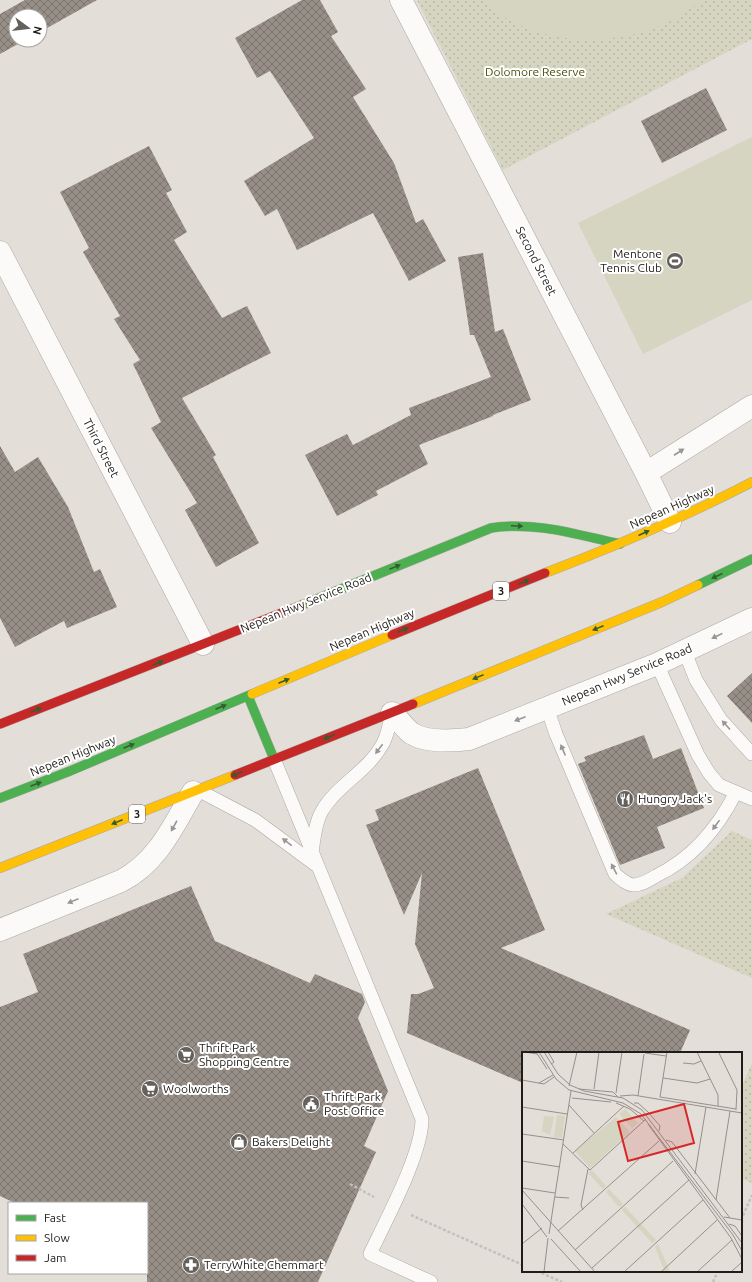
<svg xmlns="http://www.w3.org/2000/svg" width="752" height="1282" viewBox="0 0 752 1282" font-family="Ubuntu,sans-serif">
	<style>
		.green { fill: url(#green-dots) }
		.pitch { fill: #d5d5c1 }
		.building { fill: url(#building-cross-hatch) }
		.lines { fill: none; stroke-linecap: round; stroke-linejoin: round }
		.lane-casing { stroke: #aca8a3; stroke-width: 14 }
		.street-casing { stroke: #aca8a3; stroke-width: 23 }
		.fast-casing { stroke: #aca8a3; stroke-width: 10 }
		.slow-casing { stroke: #aca8a3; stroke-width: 10 }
		.jam-casing { stroke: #aca8a3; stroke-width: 10 }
		.path { stroke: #c3c0be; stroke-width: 2.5; stroke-dasharray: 3 2; stroke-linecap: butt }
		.lane { stroke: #fbfaf9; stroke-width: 13 }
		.street { stroke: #fbfaf9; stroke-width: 22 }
		.fast { stroke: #4caf50; stroke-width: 9 }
		.slow { stroke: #ffc107; stroke-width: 9 }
		.jam { stroke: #c62828; stroke-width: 9 }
		.oneway { fill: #989694 }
		.oneway2 { fill: #345e31 }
		.labels { text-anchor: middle; stroke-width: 4; stroke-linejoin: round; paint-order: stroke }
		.shield { fill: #fff; stroke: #63605d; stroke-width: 1 }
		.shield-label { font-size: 11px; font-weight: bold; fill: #201c18 }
		.park-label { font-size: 12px; fill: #4b5109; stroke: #fff }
		.poi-label { font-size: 12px; fill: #201c18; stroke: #fff; text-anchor: start }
		.street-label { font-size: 12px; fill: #201c18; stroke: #fff }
		.inset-road { fill: none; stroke: #95908b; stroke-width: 1 }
		.view { fill: #d62828; fill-opacity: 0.15; stroke: #d62828; stroke-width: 2 }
		.inset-edge { fill: none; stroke: #201c18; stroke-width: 2 }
	</style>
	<defs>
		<pattern id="green-dots" width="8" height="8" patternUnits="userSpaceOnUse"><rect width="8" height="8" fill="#d5d5c1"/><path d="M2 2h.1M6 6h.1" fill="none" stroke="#b7b6a5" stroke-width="1.8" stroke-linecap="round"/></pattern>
		<pattern id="building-cross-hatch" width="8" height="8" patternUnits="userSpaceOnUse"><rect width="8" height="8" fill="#978f87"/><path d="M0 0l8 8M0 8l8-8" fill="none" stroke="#7b746d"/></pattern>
	</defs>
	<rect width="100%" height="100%" fill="#e3ded8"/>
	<path class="green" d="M417,0H752V39L503,170Z
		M732,831L752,840V978L606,914L682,878Z
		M752,1063V1183L741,1178V1088Z"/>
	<path class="pitch" d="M481,0H702C644,51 539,54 481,0Z
		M752,137V300L643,354L578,223Z"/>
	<path class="building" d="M25,0H97L40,32V16H16V40H25L0,54V14Z
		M302,0H320L338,32L331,36L366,89L353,97L394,163L416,223L423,219L446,261L409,281L373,213L297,250L277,209L265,216L244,181L314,138L270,71L257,78L235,38Z
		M706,88L727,130L662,163L641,121Z
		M149,146L172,190L166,193L187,232L174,240L222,318L247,306L271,353L182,398L216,455L213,457L259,543L216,567L185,510L197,503L151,428L161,422L133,364L140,360L114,319L120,316L83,252L89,248L60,192Z
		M483,253L495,332L503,329L531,400L493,415V416L419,445L428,464L376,491L378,495L337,516L305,455L347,434L353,445L411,415L409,408L491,377L474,335H470L458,257Z
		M0,446L15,472L38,457L68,507L94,572L100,569L117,607L67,628L64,621L15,647L0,618Z
		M752,673V723L727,696Z
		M644,735L653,759L681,748L704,808L657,827L665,848L620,865L578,764L586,761L584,757Z
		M478,768L545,930L501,948L690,1030L680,1053H523V1083L407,1033L411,994H418L434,988L415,944L422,873L404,915L366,825L379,820L375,810Z
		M191,886L215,941L310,983L315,974L362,994L365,1002L358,1018L388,1091L364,1146L376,1152L318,1282H147V1203H15L0,1196V1007L38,992L23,954Z"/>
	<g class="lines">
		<g class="lane-casing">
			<path id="lane" d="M685,652L696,680L721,720L752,754
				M657,664L698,755L709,773L719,785L752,799
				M547,708L556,734L615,874C621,879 626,884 633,885C642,885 649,880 656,876C693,858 718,828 736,792
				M274,759L422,1119C422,1154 386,1220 370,1254L431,1282
				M198,790L255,820L316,865
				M312,853C314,839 315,823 322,811C337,785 368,771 382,745C388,736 389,723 392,713"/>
		</g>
		<g class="street-casing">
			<path id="street" d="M401,0L646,473L670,522
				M0,252L203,644
				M646,473L752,406
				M392,713C398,719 404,727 411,733C426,743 452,741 469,739L657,664L752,619
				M0,930L121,881C157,863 174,825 193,792"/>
		</g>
		<g class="fast-casing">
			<path id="fast" d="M698,585L752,559
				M302,605L491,528C535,521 578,535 620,544
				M248,696L274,759
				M0,798L70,771L252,694"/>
		</g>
		<g class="slow-casing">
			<path id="slow" d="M545,573C616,546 685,517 752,482
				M252,694L392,635
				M413,704L662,602L698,585
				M0,868L235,775"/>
		</g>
		<g class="jam-casing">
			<path id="jam" d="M392,635L545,573
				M0,724L302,605
				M235,775L413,704"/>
		</g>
		<path class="path" d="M350,1184L374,1197
			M411,1215L523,1265
			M741,1220L752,1195
			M537,1271L562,1282
			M713,1282L718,1271"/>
		<use href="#lane" class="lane"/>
		<use href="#street" class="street"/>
		<use href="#fast" class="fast"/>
		<use href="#slow" class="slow"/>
		<use href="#jam" class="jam"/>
	</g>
	<defs><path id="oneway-solid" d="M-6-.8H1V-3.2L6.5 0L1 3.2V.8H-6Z"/></defs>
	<g class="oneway">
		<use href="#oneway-solid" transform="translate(679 452) rotate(-33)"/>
		<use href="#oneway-solid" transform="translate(717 636) rotate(154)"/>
		<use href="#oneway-solid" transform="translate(520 719) rotate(159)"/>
		<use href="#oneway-solid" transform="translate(726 725) rotate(-132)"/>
		<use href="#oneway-solid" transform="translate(379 749) rotate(127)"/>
		<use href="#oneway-solid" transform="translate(563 750) rotate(-113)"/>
		<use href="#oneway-solid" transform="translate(716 825) rotate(126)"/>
		<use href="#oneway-solid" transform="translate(174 826) rotate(119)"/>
		<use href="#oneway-solid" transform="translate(287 842) rotate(-143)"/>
		<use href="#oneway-solid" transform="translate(614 869) rotate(-118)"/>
		<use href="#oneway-solid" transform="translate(73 901) rotate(158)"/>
	</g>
	<g class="oneway2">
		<use href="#oneway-solid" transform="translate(517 526) rotate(3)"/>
		<use href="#oneway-solid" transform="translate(644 533) rotate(-24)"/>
		<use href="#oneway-solid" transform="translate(395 567) rotate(-22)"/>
		<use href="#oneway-solid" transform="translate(717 576) rotate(155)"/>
		<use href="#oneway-solid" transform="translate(524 582) rotate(-22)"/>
		<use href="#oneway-solid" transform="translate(598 628) rotate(158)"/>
		<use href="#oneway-solid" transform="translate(403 630) rotate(-23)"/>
		<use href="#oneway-solid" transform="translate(158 663) rotate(-21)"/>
		<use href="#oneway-solid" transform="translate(478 677) rotate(158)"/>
		<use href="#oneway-solid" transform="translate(284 681) rotate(-23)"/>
		<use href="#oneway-solid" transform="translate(221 707) rotate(-23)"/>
		<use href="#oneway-solid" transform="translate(36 710) rotate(-21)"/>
		<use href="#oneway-solid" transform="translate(329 737) rotate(159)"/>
		<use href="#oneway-solid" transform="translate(129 746) rotate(-23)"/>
		<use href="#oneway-solid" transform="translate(237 774) rotate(158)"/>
		<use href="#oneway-solid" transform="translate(36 784) rotate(-21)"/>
		<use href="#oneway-solid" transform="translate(117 822) rotate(158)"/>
	</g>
	<defs>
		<g id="stadium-disc" transform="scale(0.9)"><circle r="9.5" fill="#64605b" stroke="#fff"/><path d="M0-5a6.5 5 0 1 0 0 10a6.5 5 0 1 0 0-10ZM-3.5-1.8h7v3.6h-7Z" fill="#fff"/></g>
		<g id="restaurant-disc" transform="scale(0.9)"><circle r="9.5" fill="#64605b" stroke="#fff"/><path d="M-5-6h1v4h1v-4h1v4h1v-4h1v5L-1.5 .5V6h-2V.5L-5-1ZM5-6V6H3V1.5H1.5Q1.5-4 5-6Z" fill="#fff"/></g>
		<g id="supermarket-disc" transform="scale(0.9)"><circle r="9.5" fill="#64605b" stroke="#fff"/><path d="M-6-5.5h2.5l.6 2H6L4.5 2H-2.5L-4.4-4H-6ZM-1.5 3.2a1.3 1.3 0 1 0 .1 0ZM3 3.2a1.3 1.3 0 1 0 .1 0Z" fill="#fff"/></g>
		<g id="civic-disc" transform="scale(0.9)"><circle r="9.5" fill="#64605b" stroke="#fff"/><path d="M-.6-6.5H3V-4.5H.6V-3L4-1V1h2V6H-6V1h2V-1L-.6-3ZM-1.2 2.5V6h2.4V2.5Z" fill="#fff"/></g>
		<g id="shop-disc" transform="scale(0.9)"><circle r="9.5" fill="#64605b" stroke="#fff"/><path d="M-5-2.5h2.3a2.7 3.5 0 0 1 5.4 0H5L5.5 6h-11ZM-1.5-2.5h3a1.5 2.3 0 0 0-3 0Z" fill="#fff"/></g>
		<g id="pharmacy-disc" transform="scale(0.9)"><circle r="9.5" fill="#64605b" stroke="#fff"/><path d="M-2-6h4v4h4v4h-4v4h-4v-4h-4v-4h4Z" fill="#fff"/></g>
	</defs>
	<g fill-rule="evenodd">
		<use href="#stadium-disc" x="675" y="261"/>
		<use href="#restaurant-disc" x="625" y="799"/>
		<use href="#supermarket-disc" x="186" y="1055"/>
		<use href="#supermarket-disc" x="150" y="1089"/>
		<use href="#civic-disc" x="311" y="1104"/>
		<use href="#shop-disc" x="239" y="1142"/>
		<use href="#pharmacy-disc" x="191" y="1265"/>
	</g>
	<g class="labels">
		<g class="shield">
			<rect x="493" y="582" width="16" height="18" rx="3"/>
			<rect x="129" y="805" width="16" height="18" rx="3"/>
		</g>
		<g class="shield-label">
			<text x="501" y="595">3</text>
			<text x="137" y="818">3</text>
		</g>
		<g class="park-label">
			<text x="535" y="76">Dolomore Reserve</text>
		</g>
		<g class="poi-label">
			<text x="662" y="258" text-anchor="end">Mentone<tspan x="662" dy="14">Tennis Club</tspan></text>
			<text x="638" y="803">Hungry Jack's</text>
			<text x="199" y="1052">Thrift Park<tspan x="199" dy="14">Shopping Centre</tspan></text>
			<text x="163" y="1093">Woolworths</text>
			<text x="324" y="1101">Thrift Park<tspan x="324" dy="14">Post Office</tspan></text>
			<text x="252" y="1146">Bakers Delight</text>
			<text x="204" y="1269">TerryWhite Chemmart</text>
		</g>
		<g class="street-label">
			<text transform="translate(536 261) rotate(63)" y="4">Second Street</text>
			<text transform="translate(101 448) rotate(63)" y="4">Third Street</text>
			<text transform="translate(672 507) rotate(-24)" y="4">Nepean Highway</text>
			<text transform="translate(306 603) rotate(-22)" y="4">Nepean Hwy Service Road</text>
			<text transform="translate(372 630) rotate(-23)" y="4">Nepean Highway</text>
			<text transform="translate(627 675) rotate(-23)" y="4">Nepean Hwy Service Road</text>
			<text transform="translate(73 756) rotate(-22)" y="4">Nepean Highway</text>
		</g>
	</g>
	<g transform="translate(522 1052)">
		<rect width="220" height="220" fill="#e3ded8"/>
		<path d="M94,65L108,80L68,116L53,99ZM70,118L84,134L81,137L66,121ZM87,137L101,152L97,155L84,140ZM103,155L134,188L130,191L100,158ZM136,192L148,220H143L133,195Z" fill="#d5d5c1"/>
		<path d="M103,57L116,71L110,76L97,62ZM35,63L43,64L40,86L32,85ZM22,64L32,65L28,83L20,79ZM90,71L99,75L100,84L76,106L67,99V91ZM91,73L86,81L90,77L86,93L92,73L96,81L98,80L97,84L80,100H72L69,95L70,90Z" fill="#d5d5c1" fill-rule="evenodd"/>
		<path class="inset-road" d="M3,0L15,2M14,0L25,17M17,0L34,27L47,38L101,51L119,62L211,183L220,199M22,0L36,22L48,33L62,39L101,46L120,58L220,191M26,0L32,10L29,12M175,0L196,43V54M123,1L144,4M197,1L215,38L214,58M161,11L172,12L179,9M141,26L175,31L188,27M0,28L22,32L32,25M17,31L31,23M47,34L55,0M57,37L91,40L96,45M72,37L77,0M94,41L100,0M98,44L111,43L220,61M116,44L122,2M138,45L214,57M138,45L145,0M50,46L89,50M94,51L108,57L122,69M112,51H116L126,60L138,74L137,79M47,53L72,81M0,55L45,62M126,72L209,186L220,207M0,82L42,88M144,88L150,90L208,166M41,92L68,118L124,67M51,101L102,54M0,109L38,115M173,122L184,55M0,136L33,141M0,138L73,220M33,145L47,146M194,148L208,59M0,152L25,185M61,158L59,153L66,117M202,165L220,168M207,172L213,174L220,184M36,179L137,89M27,182L49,39M29,187L59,220M0,192L20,176M53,198L151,109M70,216L167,128M22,220L26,186M102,220L181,148M139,220L195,168M175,220L210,188M209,220L220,210"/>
		<path class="view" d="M162,52L172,91L106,109L96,70Z"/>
		<rect width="220" height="220" class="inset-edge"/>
	</g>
	<rect x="8" y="1202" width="140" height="72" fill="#ffffff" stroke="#a6a4a3"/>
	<rect x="16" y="1215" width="20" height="6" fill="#4caf50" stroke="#a6a4a3"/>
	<text x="44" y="1222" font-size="12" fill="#201c18">Fast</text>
	<rect x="16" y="1235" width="20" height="6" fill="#ffc107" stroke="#a6a4a3"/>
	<text x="44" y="1242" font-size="12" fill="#201c18">Slow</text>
	<rect x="16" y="1255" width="20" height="6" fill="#c62828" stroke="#a6a4a3"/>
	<text x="44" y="1262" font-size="12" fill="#201c18">Jam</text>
	<g transform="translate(28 28) rotate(105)"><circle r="19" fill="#ffffff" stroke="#a6a4a3"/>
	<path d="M0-3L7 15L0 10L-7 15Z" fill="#64605b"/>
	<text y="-6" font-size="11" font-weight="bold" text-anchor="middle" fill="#201c18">N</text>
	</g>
</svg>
